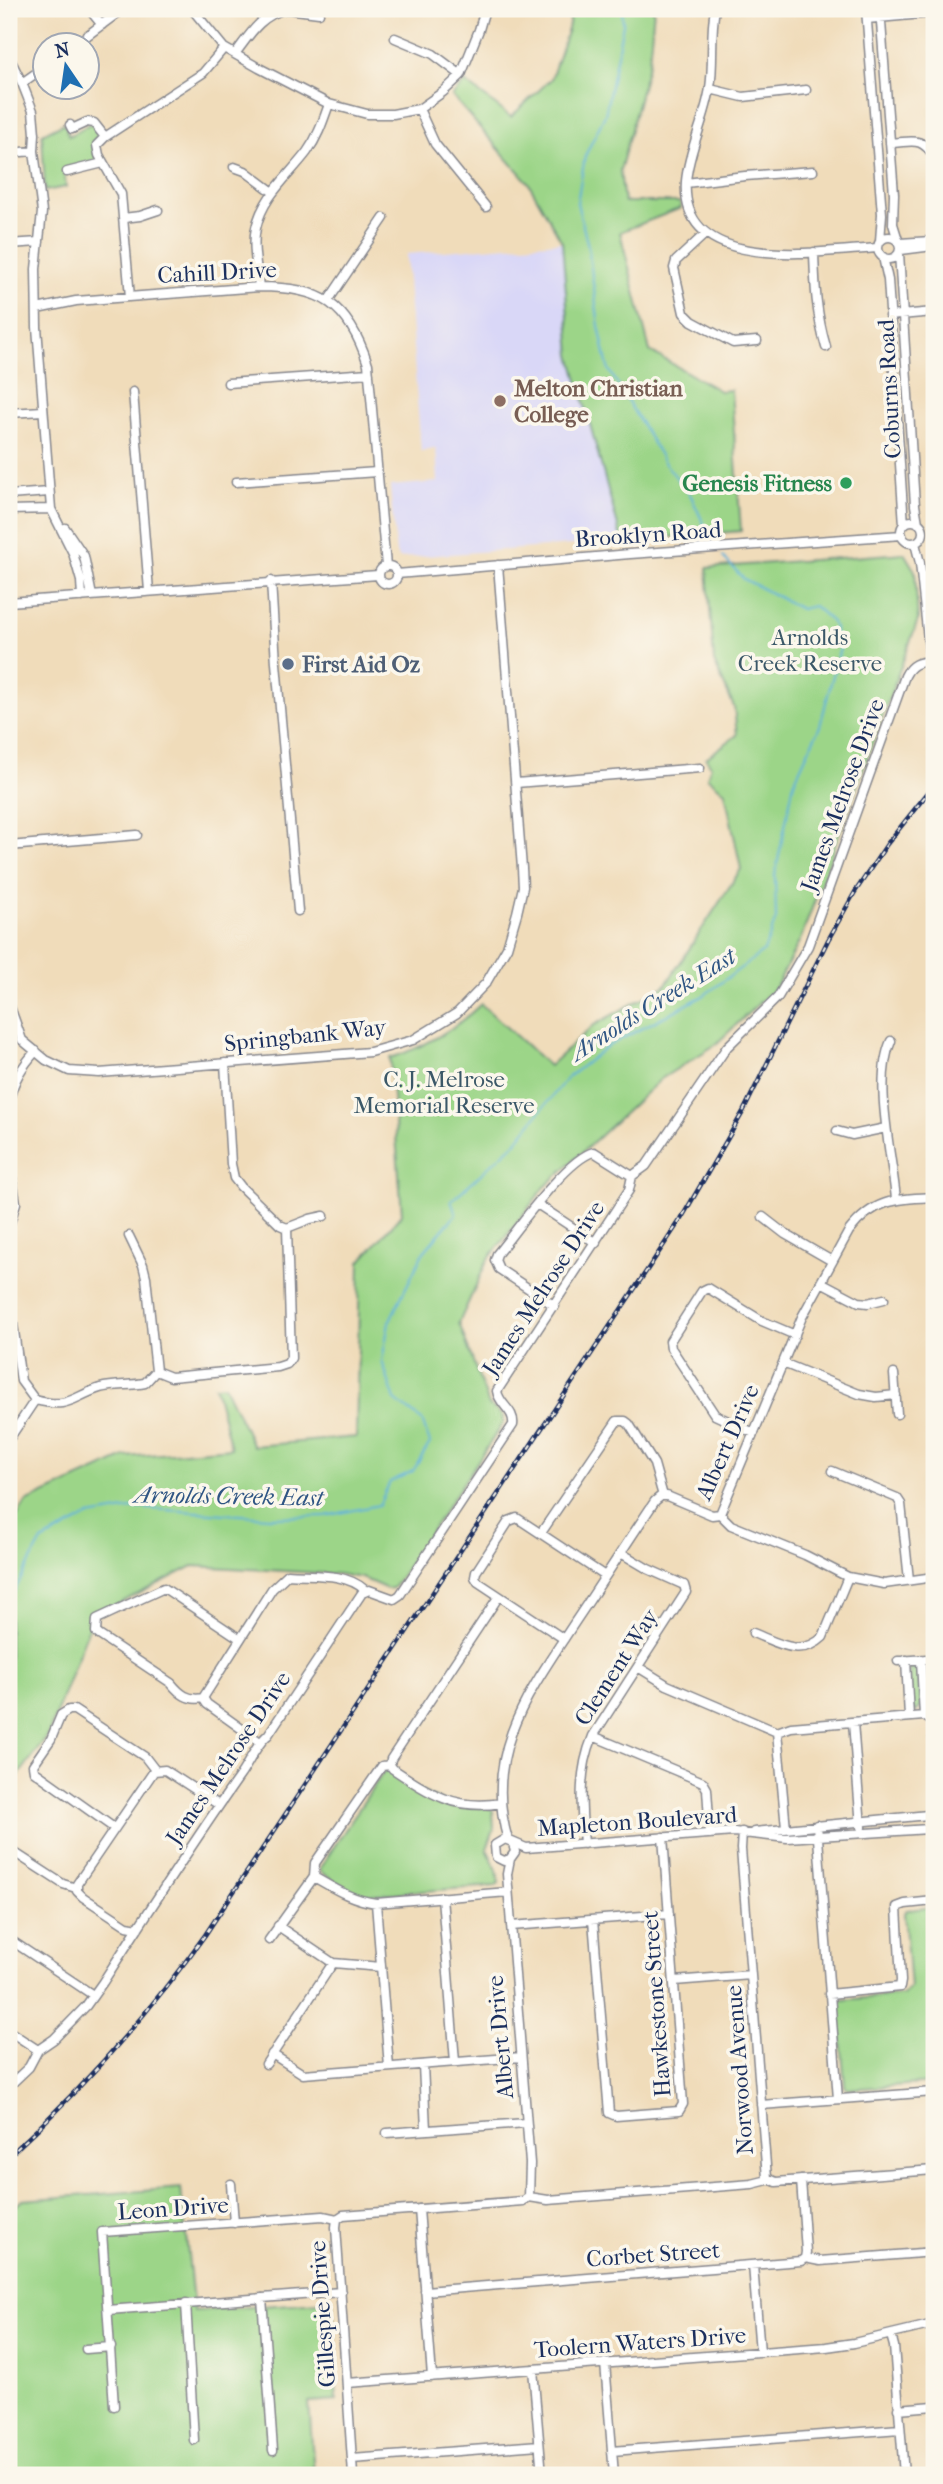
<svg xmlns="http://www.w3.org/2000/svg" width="943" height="2484" viewBox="0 0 943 2484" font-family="'IM FELL French Canon',serif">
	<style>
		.built { fill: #d9d7f7 }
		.green { fill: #9cd588; stroke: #5c8273; stroke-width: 2 }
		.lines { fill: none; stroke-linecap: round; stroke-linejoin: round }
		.stream { stroke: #60b2db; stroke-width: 2 }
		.minor-casing { stroke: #86868c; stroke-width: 11 }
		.minor { stroke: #fff; stroke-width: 8 }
		.rail-casing { stroke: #1b2f5e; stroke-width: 4.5 }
		.rail { stroke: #fbf7ec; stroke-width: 2; stroke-dasharray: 5; stroke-linecap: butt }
		.education-dot { fill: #8d6e63; stroke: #fbf7ec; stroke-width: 2.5 }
		.leisure-dot { fill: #2e9e5b; stroke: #fbf7ec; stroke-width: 2.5 }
		.service-dot { fill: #5c6f8a; stroke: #fbf7ec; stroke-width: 2.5 }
		.labels { text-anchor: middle; stroke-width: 7; stroke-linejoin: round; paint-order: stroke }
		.street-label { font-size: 23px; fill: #1b2f5e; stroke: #fbf7ec }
		.education-label { font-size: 23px; font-weight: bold; fill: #785e54; stroke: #fbf7ec; text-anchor: start }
		.leisure-label { font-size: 23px; font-weight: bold; fill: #27864d; stroke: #fbf7ec; text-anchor: end }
		.park-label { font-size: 23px; fill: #3b5868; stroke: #fbf7ec }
		.service-label { font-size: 23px; font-weight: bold; fill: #4e5e75; stroke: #fbf7ec; text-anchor: start }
		.water-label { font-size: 24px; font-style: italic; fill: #305684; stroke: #fbf7ec }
	</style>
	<rect width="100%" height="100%" fill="#fbf7ec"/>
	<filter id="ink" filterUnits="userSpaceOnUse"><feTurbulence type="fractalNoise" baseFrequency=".0143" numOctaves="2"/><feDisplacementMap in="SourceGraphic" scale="14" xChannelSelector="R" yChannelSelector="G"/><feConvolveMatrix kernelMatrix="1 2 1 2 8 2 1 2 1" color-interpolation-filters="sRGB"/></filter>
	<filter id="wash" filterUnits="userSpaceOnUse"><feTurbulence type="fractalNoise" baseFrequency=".00686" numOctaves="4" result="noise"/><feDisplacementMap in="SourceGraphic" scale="28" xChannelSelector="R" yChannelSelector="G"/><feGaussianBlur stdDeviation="1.57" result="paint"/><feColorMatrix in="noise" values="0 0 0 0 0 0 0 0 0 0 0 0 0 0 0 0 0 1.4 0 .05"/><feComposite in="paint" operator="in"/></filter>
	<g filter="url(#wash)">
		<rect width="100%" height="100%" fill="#f0dcba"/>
		<path class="built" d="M562,242L571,355L622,541L399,558L396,553L390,486L438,482L436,448L421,451L406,254Z"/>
		<path class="green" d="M572,9H654L649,61L620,171L624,202H680L681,208L620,232L650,351L720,391L731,390L741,531L622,541L571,355L562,242L528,182L452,96L465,82L511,117L551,79L568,29Z
			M64,123L69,136L91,123L100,135L93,148L99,163L64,170L66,187L45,191L42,134Z
			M904,553L915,571L918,620L801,938L776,987L715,1045L661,1079L544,1188L487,1261L459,1323L489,1405L503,1416L504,1422L393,1588L387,1589L362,1578L338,1574L193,1566L93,1617L47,1737L9,1788V1530L26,1502L125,1457L231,1448L215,1386L224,1385L253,1446L356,1437L360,1262L402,1214L390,1058C425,1047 454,1030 481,1004L549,1066L594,1025L665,986L741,869L725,792L707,777L711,766L706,758L737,735L734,707L714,662L707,568Z
			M912,1666L918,1668L921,1707L916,1712L911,1706L909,1667Z
			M388,1770C423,1793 445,1810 489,1807L493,1811L494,1829L487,1849L497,1870L499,1883L496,1886L367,1895L348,1889L321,1872L320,1868L384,1771Z
			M934,1907V2083L848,2089L845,2087L838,2003L841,2000L903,1995L910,1987L904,1913L907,1910Z
			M181,2188L194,2311L332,2301L338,2367L335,2372L337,2400L309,2402L314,2475H9V2212L22,2200Z"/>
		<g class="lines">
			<path class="stream" d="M622,9L623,24L605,115L585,156L577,203L588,246L599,326L608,368L664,462L691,496L711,540
				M9,1600L42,1541L89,1516L137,1508L270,1517L325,1516L379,1505L390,1482L413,1471L430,1443L422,1420L395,1400L382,1361L389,1322L423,1253L456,1214L451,1201L516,1142L566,1079L606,1047L703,996L764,951L776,919L775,875L794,782L820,726L840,648L832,622L814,606L801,609L744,579L723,557"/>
		</g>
	</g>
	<g filter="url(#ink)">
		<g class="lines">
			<g class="minor-casing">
				<path id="minor" d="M89,9L102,25
					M192,9L224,48L259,68L329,104L367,114H393L419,109L443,92L461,75L479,30L485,9
					M287,9L319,13
					M715,9C710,35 714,62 710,88C705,120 689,149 686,181C679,276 820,251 878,248
					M742,9H774
					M796,9H800
					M866,9L882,214L880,241
					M880,9L894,194L893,224L898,240
					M867,19L934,13
					M395,38L433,54L461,75
					M73,46L123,9
					M235,54C250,34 261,15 286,9
					M9,57L22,83L33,111L35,134L34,151L42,212L36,269L37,327L51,509L73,553L81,581L82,597
					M22,83L46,66
					M710,89L743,97L806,90
					M419,109L435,144L486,207
					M70,125L72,129L87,122L94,123L105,137
					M890,143C914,142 920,136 934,156
					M9,153L34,151
					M234,167L245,171L273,192
					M67,172L103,163
					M686,183L745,176L813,171
					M123,218L140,216L158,210
					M705,234L676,261L674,268L684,313L692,321L733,343L757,341
					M878 248a11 11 0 1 1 22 0a11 11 0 1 1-22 0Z
					M900,243L931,241
					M9,244L39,242
					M901,250L925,247L934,243
					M814,252C815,286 816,313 826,347
					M899,253L915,505L918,523
					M883,257L888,280L904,525
					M259,287C257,269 252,245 256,228C263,196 288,177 307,152C318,137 323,121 329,104
					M130,297L121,194L99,155L97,145L105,137L203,73L224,48
					M328,301L384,218
					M37,309L76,301L259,287C321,287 348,303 368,364L386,566
					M889,316L934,312
					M228,383L369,373
					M133,392L149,591
					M9,413L43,411
					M236,482L377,472
					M9,495L49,492
					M9,510L51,509
					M901 532a11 11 0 1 1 22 0a11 11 0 1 1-22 0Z
					M65,528L84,556L92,596
					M915,543L920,563L934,697
					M379 575a9 9 0 1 1 18 0a9 9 0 1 1-18 0Z
					M397,574L630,554L902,535
					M271,581L276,663L298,911
					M9,602L378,575
					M516,783L700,768
					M9,846L137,835
					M9,1004L22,1040L46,1060L69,1071L99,1073L370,1052L413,1040L457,1013L486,983L507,947L517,913L523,887L522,868L498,565
					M891,1041C873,1081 892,1155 896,1199
					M9,1100C14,1080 22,1066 36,1051
					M837,1131L852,1135L886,1128
					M9,1161L16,1203L9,1226
					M537,1204L596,1243
					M763,1217L785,1234L832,1261
					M287,1228L310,1219L324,1216
					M129,1236L143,1265L146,1277L156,1371
					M821,1282L859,1302L868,1303L884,1299
					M9,1295L21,1381L35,1400C70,1409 70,1398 100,1388C115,1384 130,1386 145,1383L156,1371L171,1377L278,1367L287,1364L291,1358L287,1228L280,1225L241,1187L234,1178L231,1164L225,1063
					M555,1306L499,1269L495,1260L497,1254C516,1231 567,1158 594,1152L632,1176
					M783,1363L859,1394L876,1397L896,1395
					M894,1374L897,1414
					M754,1433L715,1415L671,1348L670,1341L702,1291L708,1288L762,1321L795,1335
					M9,1439L35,1400
					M832,1471L897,1498L901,1504L909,1580
					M720,1514L731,1525L805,1555L848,1577L884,1584L934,1577
					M541,1533L617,1421H625L629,1424L654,1464L663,1496
					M753,1633C778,1643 801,1658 823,1637L848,1577
					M564,1639L478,1582L475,1577L476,1572L509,1521L517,1518L605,1576
					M906,1660L909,1717
					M921,1660L924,1716
					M898,1661L927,1659
					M638,1667L667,1685L777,1732L786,1828
					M203,1698C188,1701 180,1694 171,1683L99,1635L96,1632L97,1619L164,1588L239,1638
					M853,1722L861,1827
					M777,1732L791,1727L924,1716L932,1721L933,1725L934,1760
					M593,1736L703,1782L707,1789L710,1834
					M260,1742L207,1704L203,1698L272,1589L288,1574C313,1576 346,1572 365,1590
					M390,1765L391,1759L499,1596
					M390,1765L393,1769C429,1793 455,1811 501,1803
					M930,1813L934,1800
					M817,1825L838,2099
					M114,1828L34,1771L33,1765L51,1739L61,1715L69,1710H74L145,1757L155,1770
					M742,1832L741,1849L767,2178L776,2182L934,2170
					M754,1832L928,1815
					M508,1840C482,1753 530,1691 575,1622C602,1582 628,1541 655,1501L661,1496H667L712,1515L720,1514L802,1317L849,1231C874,1199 896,1199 934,1197
					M513,1843L515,1852L510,1859L504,1861L496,1857L495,1845L505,1839L526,1848L734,1832L787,1838L929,1829
					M584,1844C581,1805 578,1772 593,1736L686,1592L684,1585L648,1569L621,1553
					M9,1849L63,1884L76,1888
					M510,1859L507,1874L530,2163L529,2197
					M314,1877L315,1863L382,1766L390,1765
					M442,1897L455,2062
					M376,1903L389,2067
					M593,1920L609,2113L616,2116L679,2111L683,2104L663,1837
					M278,1926L333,1963L381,1967
					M511,1926L669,1914
					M138,1928L127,1926L83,1897L77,1891V1884L154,1771L165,1770L219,1805
					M9,1939L93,1995
					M269,1940L314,1877C335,1889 352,1900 376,1903L508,1892
					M674,1981L751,1975
					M829,1994L900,1987L901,1981L897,1907L905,1904L934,1901
					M9,2031L38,2050
					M272,2054L303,2074L521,2057
					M266,2064L333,1963
					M423,2065L426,2130
					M9,2086L29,2067L38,2050L54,2039L86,2006L103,1982C148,1912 193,1842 241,1774C249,1762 258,1742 268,1735L362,1593L369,1590L394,1599L400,1595L513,1425C515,1410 499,1405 497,1391L629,1190L632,1176L646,1166L727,1047L778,997L808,946L905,676C911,664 918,662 931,661
					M761,2105L934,2092
					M387,2133L526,2123
					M231,2184L234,2223
					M529,2197L548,2200L752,2184L768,2180
					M419,2209L432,2377
					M337,2219L336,2227L353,2475
					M337,2219L343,2215L523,2201L529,2197
					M805,2258L820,2261L934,2252
					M753,2265L760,2352
					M425,2291L801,2261L805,2258L806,2252L801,2180
					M262,2298L273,2450
					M186,2303L194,2440
					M108,2310L341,2292
					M891,2335L894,2346L904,2475
					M86,2349L111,2347
					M605,2363L614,2475
					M533,2369L542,2475
					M347,2383L826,2347L854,2343L934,2324
					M114,2406L102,2232L323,2216L337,2219
					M898,2409L934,2406
					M612,2451L900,2429
					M352,2459L539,2445"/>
			</g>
			<use href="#minor" class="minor"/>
			<g class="rail-casing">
				<path id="rail" d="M9,2156C82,2089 147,2016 205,1935L681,1219L743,1112L828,940L855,892L887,844L934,785"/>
			</g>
			<use href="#rail" class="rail"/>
		</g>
	</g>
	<circle class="education-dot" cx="500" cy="401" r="7"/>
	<circle class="leisure-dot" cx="846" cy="483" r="7"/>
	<circle class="service-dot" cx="288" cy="664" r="7"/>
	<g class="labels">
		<g class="street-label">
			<text transform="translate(217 272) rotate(-3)" y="8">Cahill Drive</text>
			<text transform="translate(889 389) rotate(-93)" y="8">Coburns Road</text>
			<text transform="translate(648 534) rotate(-4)" y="8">Brooklyn Road</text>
			<text transform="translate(842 795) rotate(-70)" y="8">James Melrose Drive</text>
			<text transform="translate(305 1035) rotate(-6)" y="8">Springbank Way</text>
			<text transform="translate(543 1288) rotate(-57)" y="8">James Melrose Drive</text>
			<text transform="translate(727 1442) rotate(-66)" y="8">Albert Drive</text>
			<text transform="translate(616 1667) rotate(-57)" y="8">Clement Way</text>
			<text transform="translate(228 1758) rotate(-56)" y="8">James Melrose Drive</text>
			<text transform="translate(637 1821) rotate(-4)" y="8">Mapleton Boulevard</text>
			<text transform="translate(656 2004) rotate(-94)" y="8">Hawkestone Street</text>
			<text transform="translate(500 2037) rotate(-95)" y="8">Albert Drive</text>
			<text transform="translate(739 2070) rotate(-94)" y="8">Norwood Avenue</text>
			<text transform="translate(173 2208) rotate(-4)" y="8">Leon Drive</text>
			<text transform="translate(653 2254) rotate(-4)" y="8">Corbet Street</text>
			<text transform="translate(322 2314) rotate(-94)" y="8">Gillespie Drive</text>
			<text transform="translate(640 2342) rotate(-4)" y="8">Toolern Waters Drive</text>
		</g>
		<g class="education-label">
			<text x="514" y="396">Melton Christian<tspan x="514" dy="26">College</tspan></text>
		</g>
		<g class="leisure-label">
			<text x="832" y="491">Genesis Fitness</text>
		</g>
		<g class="park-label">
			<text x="810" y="645">Arnolds<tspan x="810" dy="26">Creek Reserve</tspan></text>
			<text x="444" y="1087">C. J. Melrose<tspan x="444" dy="26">Memorial Reserve</tspan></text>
		</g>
		<g class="service-label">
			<text x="302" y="672">First Aid Oz</text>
		</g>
		<g class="water-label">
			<text transform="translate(653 1004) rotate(-32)" y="8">Arnolds Creek East</text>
			<text transform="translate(229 1496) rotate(1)" y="8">Arnolds Creek East</text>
		</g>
	</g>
	<rect width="943" height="2484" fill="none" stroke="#fbf7ec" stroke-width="35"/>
	<g transform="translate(66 66) rotate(347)"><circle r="33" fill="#fbf7ec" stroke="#a1a7b3" stroke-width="2"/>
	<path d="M0-5L12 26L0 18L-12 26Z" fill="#1f6fb2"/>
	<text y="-10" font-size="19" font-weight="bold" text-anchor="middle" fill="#1b2f5e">N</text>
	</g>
</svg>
